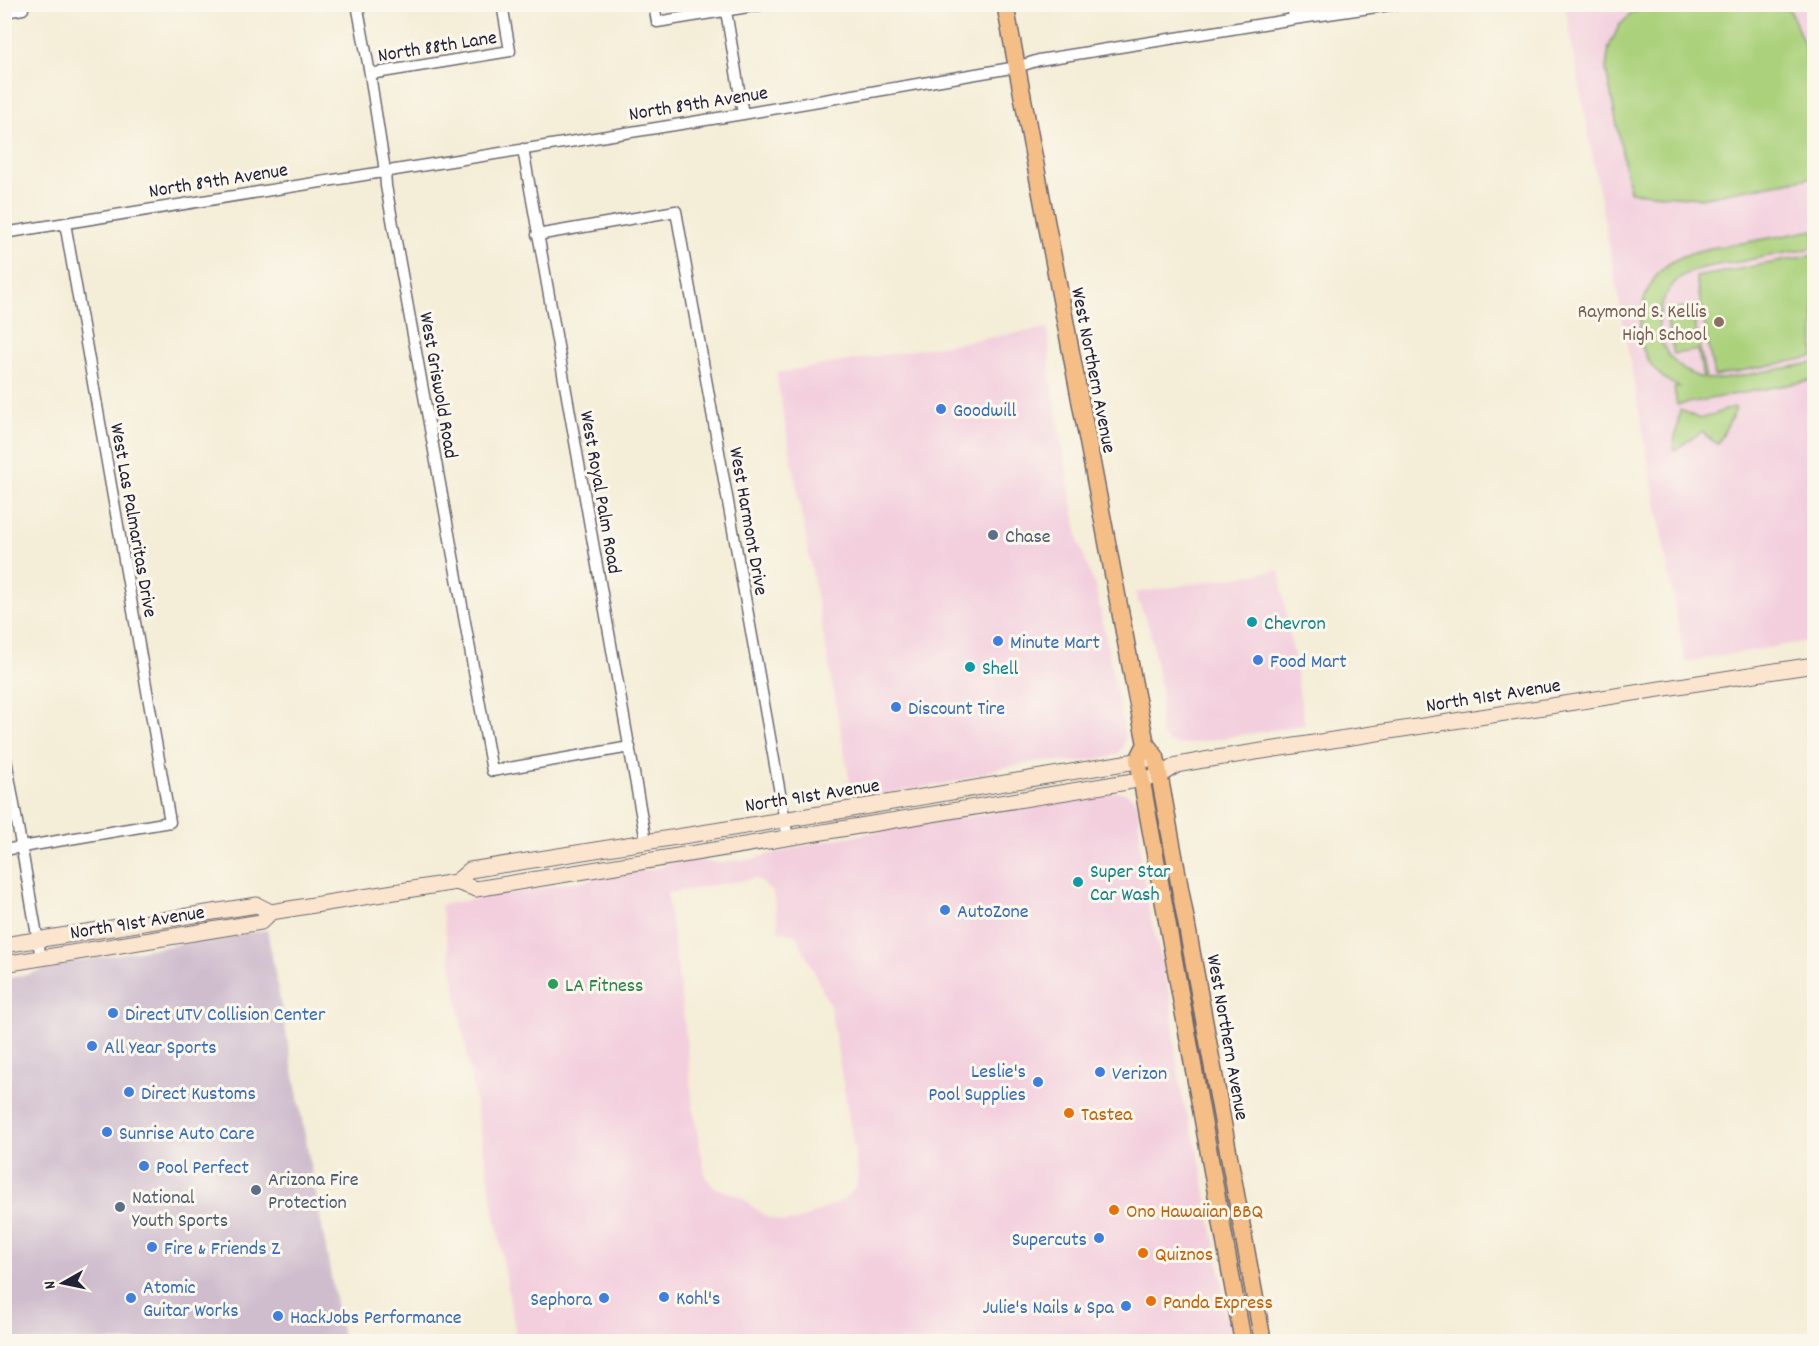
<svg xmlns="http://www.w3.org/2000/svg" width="1819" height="1346" viewBox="0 0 1819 1346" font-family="Dekko,sans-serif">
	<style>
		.built { fill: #f3cfde; fill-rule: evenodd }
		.industrial { fill: #cfbdce }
		.green { fill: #abd17b; stroke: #667a5b; stroke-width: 1.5 }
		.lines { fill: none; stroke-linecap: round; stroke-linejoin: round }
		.minor-casing { stroke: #6c6972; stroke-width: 13 }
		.secondary-casing { stroke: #6c6972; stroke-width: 17 }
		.primary-casing { stroke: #6c6972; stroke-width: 19 }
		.minor { stroke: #fff; stroke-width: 10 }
		.secondary { stroke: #fbe5cf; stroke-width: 15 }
		.primary { stroke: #f6be87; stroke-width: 16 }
		.education-dot { fill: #8d6e63; stroke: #fbf7ec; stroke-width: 2 }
		.shop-dot { fill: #3f7fe0; stroke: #fbf7ec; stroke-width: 2 }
		.service-dot { fill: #5c6f8a; stroke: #fbf7ec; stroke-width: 2 }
		.culture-dot { fill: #0f9aa8; stroke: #fbf7ec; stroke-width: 2 }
		.leisure-dot { fill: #2e9e5b; stroke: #fbf7ec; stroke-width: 2 }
		.food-dot { fill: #e8710a; stroke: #fbf7ec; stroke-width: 2 }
		.labels { text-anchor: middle; stroke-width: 6; stroke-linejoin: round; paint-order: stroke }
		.street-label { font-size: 20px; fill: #22223b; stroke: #fbf7ec }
		.education-label { font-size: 20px; fill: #785e54; stroke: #fbf7ec; text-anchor: end }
		.shop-label { font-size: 20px; fill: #366cbe; stroke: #fbf7ec; text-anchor: start }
		.service-label { font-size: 20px; fill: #4e5e75; stroke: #fbf7ec; text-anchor: start }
		.culture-label { font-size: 20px; fill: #0d838f; stroke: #fbf7ec; text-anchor: start }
		.leisure-label { font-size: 20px; fill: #27864d; stroke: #fbf7ec; text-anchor: start }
		.food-label { font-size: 20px; fill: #c56008; stroke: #fbf7ec; text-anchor: start }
	</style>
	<rect width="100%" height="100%" fill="#fbf7ec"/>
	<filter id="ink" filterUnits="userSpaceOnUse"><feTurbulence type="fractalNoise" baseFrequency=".0167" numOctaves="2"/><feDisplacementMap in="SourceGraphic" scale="12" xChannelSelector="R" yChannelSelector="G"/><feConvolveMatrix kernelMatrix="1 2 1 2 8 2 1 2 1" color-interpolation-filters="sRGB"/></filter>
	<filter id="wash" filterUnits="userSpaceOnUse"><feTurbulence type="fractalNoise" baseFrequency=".008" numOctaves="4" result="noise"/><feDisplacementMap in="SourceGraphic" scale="24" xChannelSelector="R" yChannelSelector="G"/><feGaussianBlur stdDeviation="1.35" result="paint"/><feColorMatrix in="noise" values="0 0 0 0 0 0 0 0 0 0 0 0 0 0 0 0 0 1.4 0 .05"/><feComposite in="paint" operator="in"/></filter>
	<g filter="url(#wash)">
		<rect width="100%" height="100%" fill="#f4edd7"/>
		<path class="built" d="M1565,5H1814V640L1685,662Z
			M1047,328L1049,339L1050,378L1079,543L1096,589L1125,736L1122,748L1118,753L1110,757L1080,762L1041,761L999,768L959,781L853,799L776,373Z
			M1279,570L1305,725L1179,745L1169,742L1161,733L1160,720L1162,696L1150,630L1135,593Z
			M1118,792L1125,793L1133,798L1137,803L1139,813L1141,861L1149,911L1171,1001L1176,1057L1183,1101L1198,1151L1229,1320L1231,1341H517L441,905L662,867L670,862L688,859L715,863L752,859L818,842ZM756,878L773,892L779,931L797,936L830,1006L858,1172L856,1187L843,1200L797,1221L783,1222L767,1217L756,1209L740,1196L716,1188L706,1178L693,1109L684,1019L667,893Z"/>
		<path class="industrial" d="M267,930L343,1341H5V979L26,975L64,963Z"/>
		<path class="green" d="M1649,5H1788L1805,47L1814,90V177L1699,198L1630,192L1606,69L1609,47L1619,26L1632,13Z
			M1814,230V248C1789,252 1763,257 1738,262C1719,265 1697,266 1681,277C1662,291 1655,319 1661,340C1667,359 1685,374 1703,378L1698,350L1674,354L1665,312L1688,307L1689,314H1693L1706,379H1723L1814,363V380L1677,405L1674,388L1679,387C1658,378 1642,359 1640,335C1638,305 1650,271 1679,258C1697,249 1718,247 1737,244C1763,239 1789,235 1814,230Z
			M1814,255V357L1714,376L1696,277Z
			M1734,407L1736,409L1718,444L1707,437L1703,431L1675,450L1673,449L1680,410L1700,419Z"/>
	</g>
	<g filter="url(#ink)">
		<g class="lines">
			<g class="minor-casing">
				<path id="minor" d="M357,4L370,74L385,171L386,186L492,771L630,747
					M654,4L657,22L766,4
					M1292,4L1294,19
					M726,11L743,114
					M4,12L23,9L22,4
					M370,74L510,51L502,4
					M523,149L646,841
					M4,233L743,114L1017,67L1039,60L1294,19L1397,4
					M537,235L676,211L788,838
					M4,748L41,958
					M4,850L170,822L65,223"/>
			</g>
			<g class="secondary-casing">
				<path id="secondary" d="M456,882L470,870L845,810L1148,759
					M4,945L257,905L271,912L456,882L476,889L1127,782L1159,776L1177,765L1204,760L1814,665
					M4,964L261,922L271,912"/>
			</g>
			<g class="primary-casing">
				<path id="primary" d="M1005,4L1136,695L1146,744L1156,757L1263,1342
					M1146,744L1138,760L1243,1342"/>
			</g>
			<use href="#minor" class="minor"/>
			<use href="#secondary" class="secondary"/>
			<use href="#primary" class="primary"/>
		</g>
	</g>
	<circle class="education-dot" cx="1719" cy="322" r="6"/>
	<g class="shop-dot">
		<circle cx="941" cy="409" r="6"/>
		<circle cx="998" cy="641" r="6"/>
		<circle cx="1258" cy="660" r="6"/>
		<circle cx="896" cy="707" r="6"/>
		<circle cx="945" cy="910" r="6"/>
		<circle cx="113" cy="1013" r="6"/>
		<circle cx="92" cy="1046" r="6"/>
		<circle cx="1100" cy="1072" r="6"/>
		<circle cx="1038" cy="1082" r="6"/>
		<circle cx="129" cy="1092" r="6"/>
		<circle cx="107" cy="1132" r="6"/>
		<circle cx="144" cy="1166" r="6"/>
		<circle cx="1099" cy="1238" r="6"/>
		<circle cx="152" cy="1247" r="6"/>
		<circle cx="664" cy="1297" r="6"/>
		<circle cx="131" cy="1298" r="6"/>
		<circle cx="604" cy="1298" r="6"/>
		<circle cx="1126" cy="1306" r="6"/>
		<circle cx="278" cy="1316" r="6"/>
	</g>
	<g class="service-dot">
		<circle cx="993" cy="535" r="6"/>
		<circle cx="256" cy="1190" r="6"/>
		<circle cx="120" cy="1207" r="6"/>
	</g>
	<g class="culture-dot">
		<circle cx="1252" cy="622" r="6"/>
		<circle cx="970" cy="667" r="6"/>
		<circle cx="1078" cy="882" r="6"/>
	</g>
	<circle class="leisure-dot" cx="553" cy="984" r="6"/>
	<g class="food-dot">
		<circle cx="1069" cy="1113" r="6"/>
		<circle cx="1114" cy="1210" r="6"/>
		<circle cx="1143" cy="1253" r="6"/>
		<circle cx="1151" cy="1301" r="6"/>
	</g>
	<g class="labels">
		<g class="street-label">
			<text transform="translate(437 45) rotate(-9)" y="7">North 88th Lane</text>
			<text transform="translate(698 102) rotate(-9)" y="7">North 89th Avenue</text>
			<text transform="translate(218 179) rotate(-9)" y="7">North 89th Avenue</text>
			<text transform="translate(1095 370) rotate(79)" y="7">West Northern Avenue</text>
			<text transform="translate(440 385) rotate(80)" y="7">West Griswold Road</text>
			<text transform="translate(602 492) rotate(80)" y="7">West Royal Palm Road</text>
			<text transform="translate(135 520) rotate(80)" y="7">West Las Palmaritas Drive</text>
			<text transform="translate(750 521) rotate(80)" y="7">West Harmont Drive</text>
			<text transform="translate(1493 694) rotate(-9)" y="7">North 91st Avenue</text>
			<text transform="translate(812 794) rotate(-9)" y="7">North 91st Avenue</text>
			<text transform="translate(137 921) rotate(-9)" y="7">North 91st Avenue</text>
			<text transform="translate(1229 1037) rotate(80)" y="7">West Northern Avenue</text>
		</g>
		<g class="education-label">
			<text x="1707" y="317">Raymond S. Kellis<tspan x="1707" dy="23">High School</tspan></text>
		</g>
		<g class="shop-label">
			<text x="953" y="416">Goodwill</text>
			<text x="1010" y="648">Minute Mart</text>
			<text x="1270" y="667">Food Mart</text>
			<text x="908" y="714">Discount Tire</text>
			<text x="957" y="917">AutoZone</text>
			<text x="125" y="1020">Direct UTV Collision Center</text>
			<text x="104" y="1053">All Year Sports</text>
			<text x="1026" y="1077" text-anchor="end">Leslie's<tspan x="1026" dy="23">Pool Supplies</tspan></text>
			<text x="1112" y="1079">Verizon</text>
			<text x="141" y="1099">Direct Kustoms</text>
			<text x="119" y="1139">Sunrise Auto Care</text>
			<text x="156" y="1173">Pool Perfect</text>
			<text x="1087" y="1245" text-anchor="end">Supercuts</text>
			<text x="164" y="1254">Fire &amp; Friends Z</text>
			<text x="143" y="1293">Atomic<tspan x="143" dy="23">Guitar Works</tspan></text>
			<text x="676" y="1304">Kohl's</text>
			<text x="592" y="1305" text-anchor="end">Sephora</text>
			<text x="1114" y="1313" text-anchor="end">Julie's Nails &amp; Spa</text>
			<text x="290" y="1323">HackJobs Performance</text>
		</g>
		<g class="service-label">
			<text x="1005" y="542">Chase</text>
			<text x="268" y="1185">Arizona Fire<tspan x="268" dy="23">Protection</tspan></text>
			<text x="132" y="1203">National<tspan x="132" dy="23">Youth Sports</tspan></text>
		</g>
		<g class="culture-label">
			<text x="1264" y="629">Chevron</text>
			<text x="982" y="674">Shell</text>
			<text x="1090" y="877">Super Star<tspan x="1090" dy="23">Car Wash</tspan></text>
		</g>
		<g class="leisure-label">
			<text x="565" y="991">LA Fitness</text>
		</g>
		<g class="food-label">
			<text x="1081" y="1120">Tastea</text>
			<text x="1126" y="1217">Ono Hawaiian BBQ</text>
			<text x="1155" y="1260">Quiznos</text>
			<text x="1163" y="1308">Panda Express</text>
		</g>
	</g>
	<rect width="1819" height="1346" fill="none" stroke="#fbf7ec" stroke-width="24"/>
	<g transform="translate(63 1283) rotate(261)" stroke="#fbf7ec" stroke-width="4.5" paint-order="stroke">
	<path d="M0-4.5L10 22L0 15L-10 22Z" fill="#22223b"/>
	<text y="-9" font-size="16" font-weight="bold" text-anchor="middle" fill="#22223b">N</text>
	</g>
</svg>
